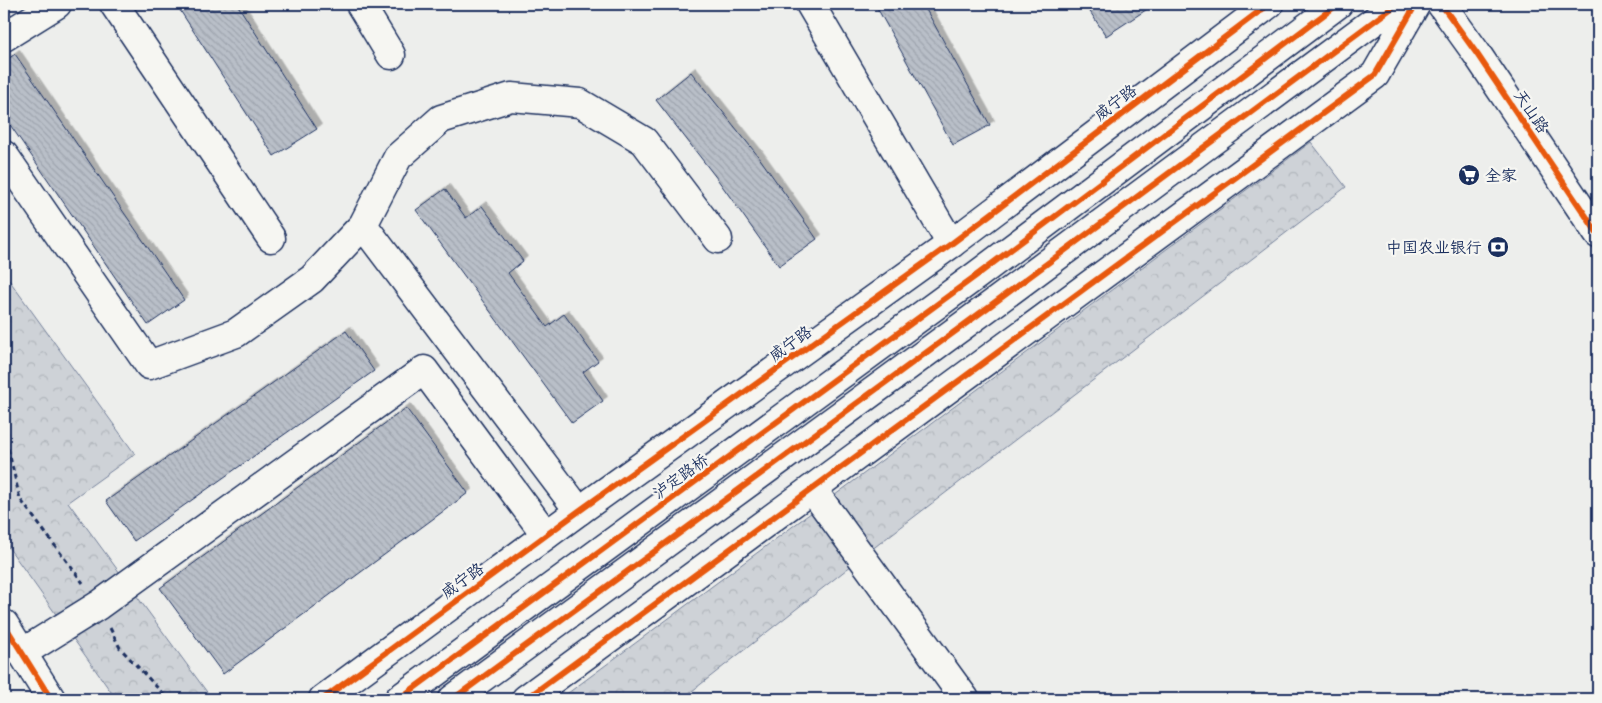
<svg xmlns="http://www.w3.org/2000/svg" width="1602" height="703" viewBox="0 0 1602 703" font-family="Mynerve,'LXGW WenKai TC',sans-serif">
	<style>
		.park { fill: url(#park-crowns); stroke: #74809a }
		.building { fill: url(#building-back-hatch); stroke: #1b2f5e; filter: url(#shadow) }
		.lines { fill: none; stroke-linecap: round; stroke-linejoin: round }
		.minor-casing { stroke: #1b2f5e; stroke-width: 31 }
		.major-casing { stroke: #1b2f5e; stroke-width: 31 }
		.path { stroke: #1b2f5e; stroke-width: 3; stroke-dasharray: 5 4; stroke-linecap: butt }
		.minor { stroke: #f6f6f2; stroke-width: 28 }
		.major { stroke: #f6f6f2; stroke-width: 28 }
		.cycleway-casing { stroke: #f6f6f2; stroke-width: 9 }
		.cycleway { stroke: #e8590c; stroke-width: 6 }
		.labels { text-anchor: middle; stroke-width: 4.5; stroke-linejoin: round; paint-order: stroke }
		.street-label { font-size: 16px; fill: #1b2f5e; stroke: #f6f6f2 }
		.poi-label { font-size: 16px; fill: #1b2f5e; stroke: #f6f6f2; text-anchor: start }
	</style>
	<defs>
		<pattern id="park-crowns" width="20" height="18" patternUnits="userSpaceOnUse" patternTransform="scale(1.25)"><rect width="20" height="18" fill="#ced2d7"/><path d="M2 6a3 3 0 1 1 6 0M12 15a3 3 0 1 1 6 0" fill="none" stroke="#b0b5bb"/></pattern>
		<pattern id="building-back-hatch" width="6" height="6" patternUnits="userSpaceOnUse" patternTransform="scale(1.25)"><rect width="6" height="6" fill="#b9bfc8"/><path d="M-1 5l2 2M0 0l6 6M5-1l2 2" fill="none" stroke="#9ea4ae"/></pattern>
		<filter id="shadow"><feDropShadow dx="4.5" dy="-4.5" stdDeviation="0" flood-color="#0004"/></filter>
	</defs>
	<rect width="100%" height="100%" fill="#edeeec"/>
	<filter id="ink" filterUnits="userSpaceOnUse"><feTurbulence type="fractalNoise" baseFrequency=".02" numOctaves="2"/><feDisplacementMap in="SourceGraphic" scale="10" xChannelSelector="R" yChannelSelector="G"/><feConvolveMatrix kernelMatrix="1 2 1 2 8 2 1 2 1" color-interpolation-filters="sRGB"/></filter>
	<g filter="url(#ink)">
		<path class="park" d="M1311,142L1346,187L880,543L682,699H560Z
			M4,273L135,454L68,502L212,699H116L4,541Z"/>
		<path class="building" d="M176,4H237L317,129L274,156Z
			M875,4H923L990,125L953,145Z
			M1085,4H1155L1106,36Z
			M15,54L184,300L148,325L4,116V62Z
			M691,72L758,156L817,239L779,266L718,180L656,100Z
			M445,189L466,218L482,206L523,261L508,273L547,327L564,314L598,361L583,372L603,401L572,423L416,210Z
			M346,331L374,371L134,541L106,501Z
			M406,408L468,493L223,674L160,588Z"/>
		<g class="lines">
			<g class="minor-casing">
				<path id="minor" d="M114,4L271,238
					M360,4L391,55
					M810,4L951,244
					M4,37L57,4
					M4,155L149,365L236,333L312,279L363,225L579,511
					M363,225L398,157L441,119L511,97L580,103L644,141L718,239
					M812,489L965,699
					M22,653L99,605L424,370L546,535"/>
			</g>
			<g class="major-casing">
				<path id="major" d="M1441,4L1477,54L1598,234
					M4,624L51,699
					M323,699L579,511L951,244L1269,4
					M399,699L977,275L1338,4
					M453,699L998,300L1397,4
					M526,699L1375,75L1416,4"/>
			</g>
			<path class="path" d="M4,431L20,499L83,583
				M110,628L120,648L168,699"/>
			<use href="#minor" class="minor"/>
			<use href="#major" class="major"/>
			<g class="cycleway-casing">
				<path id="cycleway" d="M1441,4L1477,54L1598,234
					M4,624L51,699
					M323,699L579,511L951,244L1269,4
					M399,699L977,275L1338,4
					M453,699L998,300L1397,4
					M526,699L1375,75L1416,4"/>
			</g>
			<use href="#cycleway" class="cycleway"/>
		</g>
	</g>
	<defs>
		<g id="supermarket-disc" transform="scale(1.125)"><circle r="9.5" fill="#1b2f5e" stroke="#f6f6f2"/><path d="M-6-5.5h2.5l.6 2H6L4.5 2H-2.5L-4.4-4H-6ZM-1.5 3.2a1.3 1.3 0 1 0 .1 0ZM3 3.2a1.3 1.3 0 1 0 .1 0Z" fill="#fff"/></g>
		<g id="bank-disc" transform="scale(1.125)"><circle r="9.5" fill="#1b2f5e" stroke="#f6f6f2"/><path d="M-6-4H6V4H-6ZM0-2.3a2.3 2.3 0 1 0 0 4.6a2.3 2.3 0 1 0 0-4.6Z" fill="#fff"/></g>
	</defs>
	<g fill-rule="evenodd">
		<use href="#supermarket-disc" x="1469" y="175"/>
		<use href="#bank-disc" x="1498" y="247"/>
	</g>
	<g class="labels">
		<g class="street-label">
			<text transform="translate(1115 102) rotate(-37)" y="6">威宁路</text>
			<text transform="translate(1532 111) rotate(56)" y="6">天山路</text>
			<text transform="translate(790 343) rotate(-36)" y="6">威宁路</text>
			<text transform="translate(680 476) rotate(-36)" y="6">泸定路桥</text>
			<text transform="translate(462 580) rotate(-36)" y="6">威宁路</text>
		</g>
		<g class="poi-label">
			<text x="1485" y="181">全家</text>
			<text x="1482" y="253" text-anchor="end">中国农业银行</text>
		</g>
	</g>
	<rect width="1602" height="703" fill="none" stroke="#f6f6f2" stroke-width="20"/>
	<rect x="10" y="10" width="1582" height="683" fill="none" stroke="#1b2f5e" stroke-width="2" filter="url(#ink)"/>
</svg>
